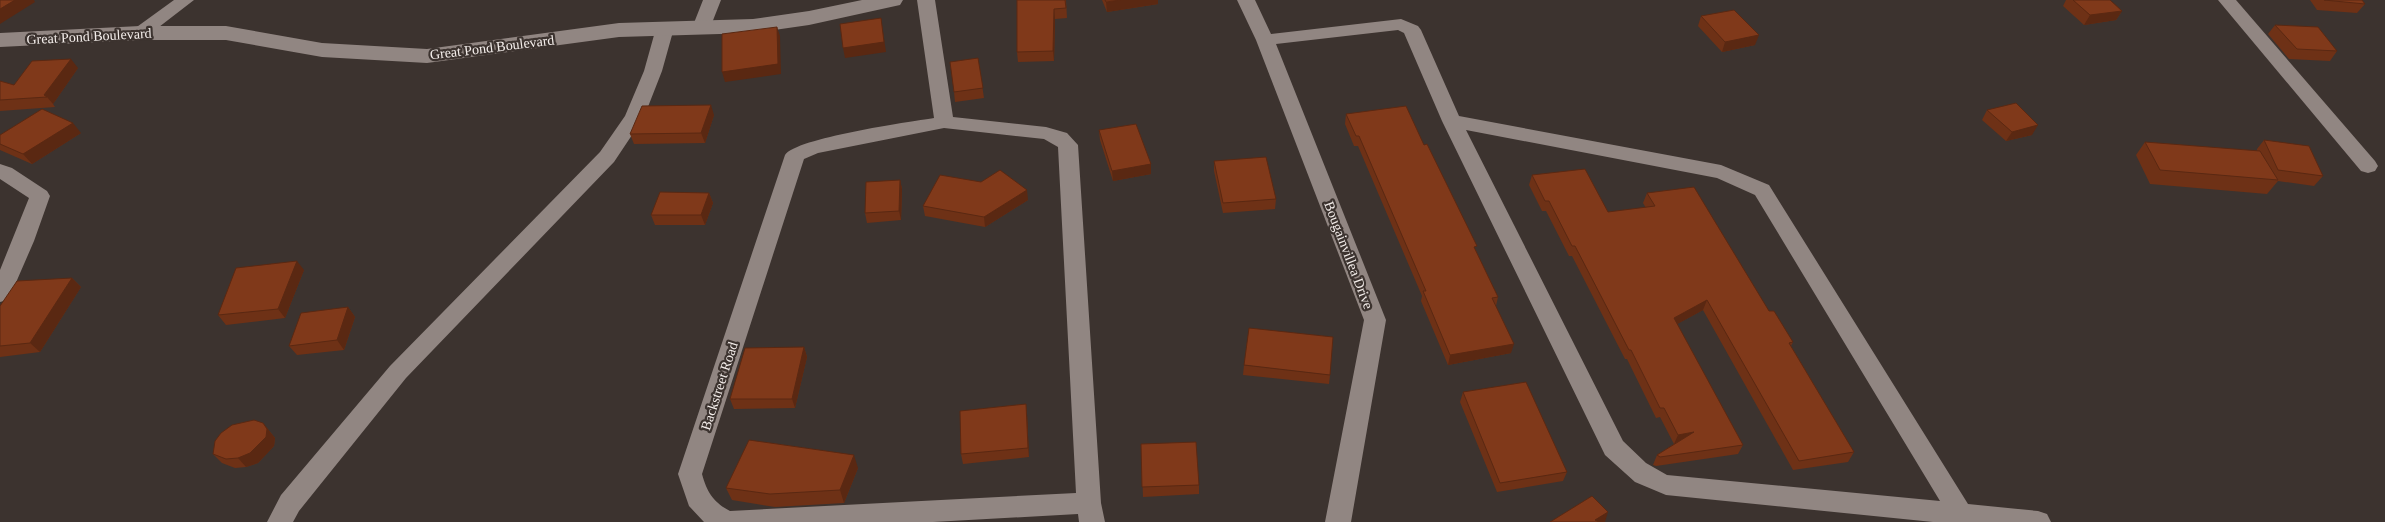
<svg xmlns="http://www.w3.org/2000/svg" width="2385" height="522" viewBox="0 0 2385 522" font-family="'Times New Roman',serif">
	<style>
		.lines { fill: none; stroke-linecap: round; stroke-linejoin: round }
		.minor { fill: #918682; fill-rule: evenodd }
		.tertiary { fill: #918682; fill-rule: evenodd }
		.wall { fill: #6e3116 }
		.shaded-wall { fill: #5a2812 }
		.building { fill: #80391a; stroke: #5a2812 }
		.labels { text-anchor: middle; stroke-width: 4.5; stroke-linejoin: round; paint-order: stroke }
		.street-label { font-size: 14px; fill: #f4eeeb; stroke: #3c332f }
	</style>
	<rect width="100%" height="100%" fill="#3c332f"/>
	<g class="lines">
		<path class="minor" d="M174,0H194L146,37H134L131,33L134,29Z
			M703,0H721L710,28L707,32H695L692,28Z
			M917,0H935L953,117L1046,127L1067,133L1078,145L1101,503L1105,522H1079L1078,514L933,522H704L689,506L678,474L785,155C796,138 908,122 934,118ZM944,128L1044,139L1058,147L1076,493L730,511C713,502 707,492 702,474L804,159L818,153Z
			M1237,0H1255L1271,34L1401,19L1418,26L1421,30L1459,116L1721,165L1769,185L1968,504L2038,511L2047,514L2051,522H1933L1666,495L1635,482L1605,455L1442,121L1404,33L1398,30L1276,44L1386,320L1351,522H1325L1364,320L1256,40ZM1466,130L1717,178L1755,195L1940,501L1667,475L1646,463L1623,441Z
			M2218,0H2236L2375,161L2378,166L2375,171L2368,173L2361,171Z
			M665,23L671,24L674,28L662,71L644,117L614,162L406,378L299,511L293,522H267L281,495L390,366L600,152L625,116L644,71L656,28L659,24Z
			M0,164L12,168L47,191L50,196L34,241L11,294L8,300L0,302V270L29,198L0,179Z"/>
		<path class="tertiary" d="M862,0H903L900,5L809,25L753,33L619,37L427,63L322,57L226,40H140L0,47V33L140,26H226L322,43L427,49L619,23L753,19L809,11Z"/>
	</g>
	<path class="wall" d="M1017,0H1066L1067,18L1055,19L1054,61L1018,62L1017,52Z
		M1102,0H1158V4L1107,12Z
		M2066,0H2110L2122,11L2116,20L2084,25L2063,6Z
		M2310,0H2362L2365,4L2357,13L2317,10Z
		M1701,16L1755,45L1722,52L1698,26Z
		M2275,25L2337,51L2330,61L2289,59L2268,34Z
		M978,58L984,98L955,102L954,92Z
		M78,68L53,104L55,107L0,111V81L14,85Z
		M1987,110L2032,135L2006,141L1982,120Z
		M1346,114L1476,251L1498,297L1496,306L1511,353L1448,365L1421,301L1422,296L1358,146H1354L1345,124Z
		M714,115L705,143L634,144L630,134Z
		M1099,130L1151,174L1113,181L1100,140Z
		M81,133L32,164L0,150V135Z
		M2264,140L2323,176L2314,186L2278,181L2267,194L2150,184L2136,155L2145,142L2257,151V149Z
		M1214,161L1276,199L1275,209L1223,213L1214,171Z
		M1532,175L1608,212L1646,208L1643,203L1647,193L1769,311L1793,342L1791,346L1854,452L1848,462L1793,470L1703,310L1677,324L1743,445L1738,454L1656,466L1653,465L1657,455L1674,444L1660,417L1656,418L1627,359H1625L1572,256H1569L1546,211H1542L1529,185Z
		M900,180L902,189L901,220L867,223L865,213Z
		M709,193L713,203L705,225H655L651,215Z
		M1028,200L985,227L925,216L923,206Z
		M304,270L285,318L226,325L218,315Z
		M72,278L81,287L40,352L0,357V306Z
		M348,307L355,317L344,350L297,355L289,346Z
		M804,347L807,357L795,408L734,409L730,399Z
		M1244,365L1330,375L1329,384L1243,375Z
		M1463,392L1567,472L1563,481L1497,492L1460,402Z
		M1027,414L1029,457L963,464L961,454Z
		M263,423L275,438L274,446L258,463L246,467L235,468L222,463L213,454Z
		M1141,444L1199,485V494L1143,497Z
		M858,468L844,503L775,507L732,500L726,488Z"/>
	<path class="shaded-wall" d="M15,0H34L35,2L0,24V9Z
		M1121,0H1158V4L1107,12L1106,2Z
		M1054,9L1055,19L1054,61L1053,51Z
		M2122,11L2116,20L2084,25L2090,15Z
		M881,18L886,52L845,58L843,48Z
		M777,27L780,36L781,74L725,82L722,72Z
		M1759,35L1755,45L1722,52L1725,42Z
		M71,59L78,68L53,104L47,97L44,95Z
		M711,105L714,115L705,143L701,133Z
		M73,123L81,133L32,164L23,154Z
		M2038,125L2032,135L2006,141L2012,132Z
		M1151,164V174L1113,181L1112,171Z
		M900,180L902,189L901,220L899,211Z
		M1027,190L1028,200L985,227L984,217Z
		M709,193L713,203L705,225L701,215Z
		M297,261L304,270L285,318L278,309Z
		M72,278L81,287L40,352L30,343Z
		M1707,300L1703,310L1670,328L1674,318Z
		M348,307L355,317L344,350L337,340Z
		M1514,344L1511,353L1448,365L1450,355Z
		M804,347L807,357L795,408L792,399Z
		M1026,404L1027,414L1029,457L1028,448Z
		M263,423L275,438L274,446L258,463L246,467L238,458Z
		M1694,432L1674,444L1678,435Z
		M854,455L858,468L844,503L840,490Z
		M1608,512L1605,522H1594L1595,520Z"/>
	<path class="building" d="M0,0H15L0,9Z
		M1017,0H1065L1066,8L1054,9L1053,51L1017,52Z
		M1105,0H1121L1106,2Z
		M2073,0H2110L2122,11L2090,15Z
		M2324,0H2362L2365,4Z
		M1734,10L1759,35L1725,42L1701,16Z
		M881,18L884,42L843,48L840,24Z
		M2275,25L2318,27L2337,51L2297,49Z
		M777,27L778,64L722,72V34Z
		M978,58L983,88L954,92L950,62Z
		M71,59L44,95L47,97L0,100V81L14,85L32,61Z
		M2016,103L2038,125L2012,132L1987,110Z
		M711,105L701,133L630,134L642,106Z
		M1406,106L1424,145L1427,144L1477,246L1474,247L1498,297L1492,298L1514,344L1450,355L1423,291H1426L1359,136H1356L1346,114Z
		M42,109L73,123L23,154L0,144V135Z
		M1136,124L1151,164L1112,171L1099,130Z
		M2264,140L2309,146L2323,176L2278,170Z
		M2145,142L2260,151L2278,180L2160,170Z
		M1266,157L1276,199L1223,203L1214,161Z
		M1585,169L1608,212L1655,206L1647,193L1694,187L1769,311H1774L1793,342L1789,343L1854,452L1799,461L1707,300L1674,318L1743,445L1660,457L1657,455L1694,432L1678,435L1664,408H1660L1631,350H1629L1575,246H1572L1549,201H1545L1532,175Z
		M1000,170L1027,190L984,217L923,206L940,175L981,182Z
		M900,180L899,211L865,213L866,182Z
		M660,192L709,193L701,215H651Z
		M297,261L278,309L218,315L236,268Z
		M72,278L30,343L0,346V306L17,281Z
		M348,307L337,340L289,346L301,313Z
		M1249,328L1333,337L1330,375L1244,365Z
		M804,347L792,399H730L745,348Z
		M1526,382L1567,472L1500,483L1463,392Z
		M1026,404L1028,448L961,454L960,411Z
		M254,420L263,423L267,429L266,437L250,453L238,458L226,459L213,454L215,441L221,433L232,425Z
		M749,440L854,455L840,490L770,494L726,488Z
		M1196,442L1199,485L1142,487L1141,444Z
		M1592,496L1608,512L1595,520L1599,522H1550Z"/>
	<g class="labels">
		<g class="street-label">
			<text transform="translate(89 36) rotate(-3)" y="5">Great Pond Boulevard</text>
			<text transform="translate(492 47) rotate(-7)" y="5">Great Pond Boulevard</text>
			<text transform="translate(1349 255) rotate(69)" y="5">Bougainvillea Drive</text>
			<text transform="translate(719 386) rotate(-72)" y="5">Backstreet Road</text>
		</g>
	</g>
</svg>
